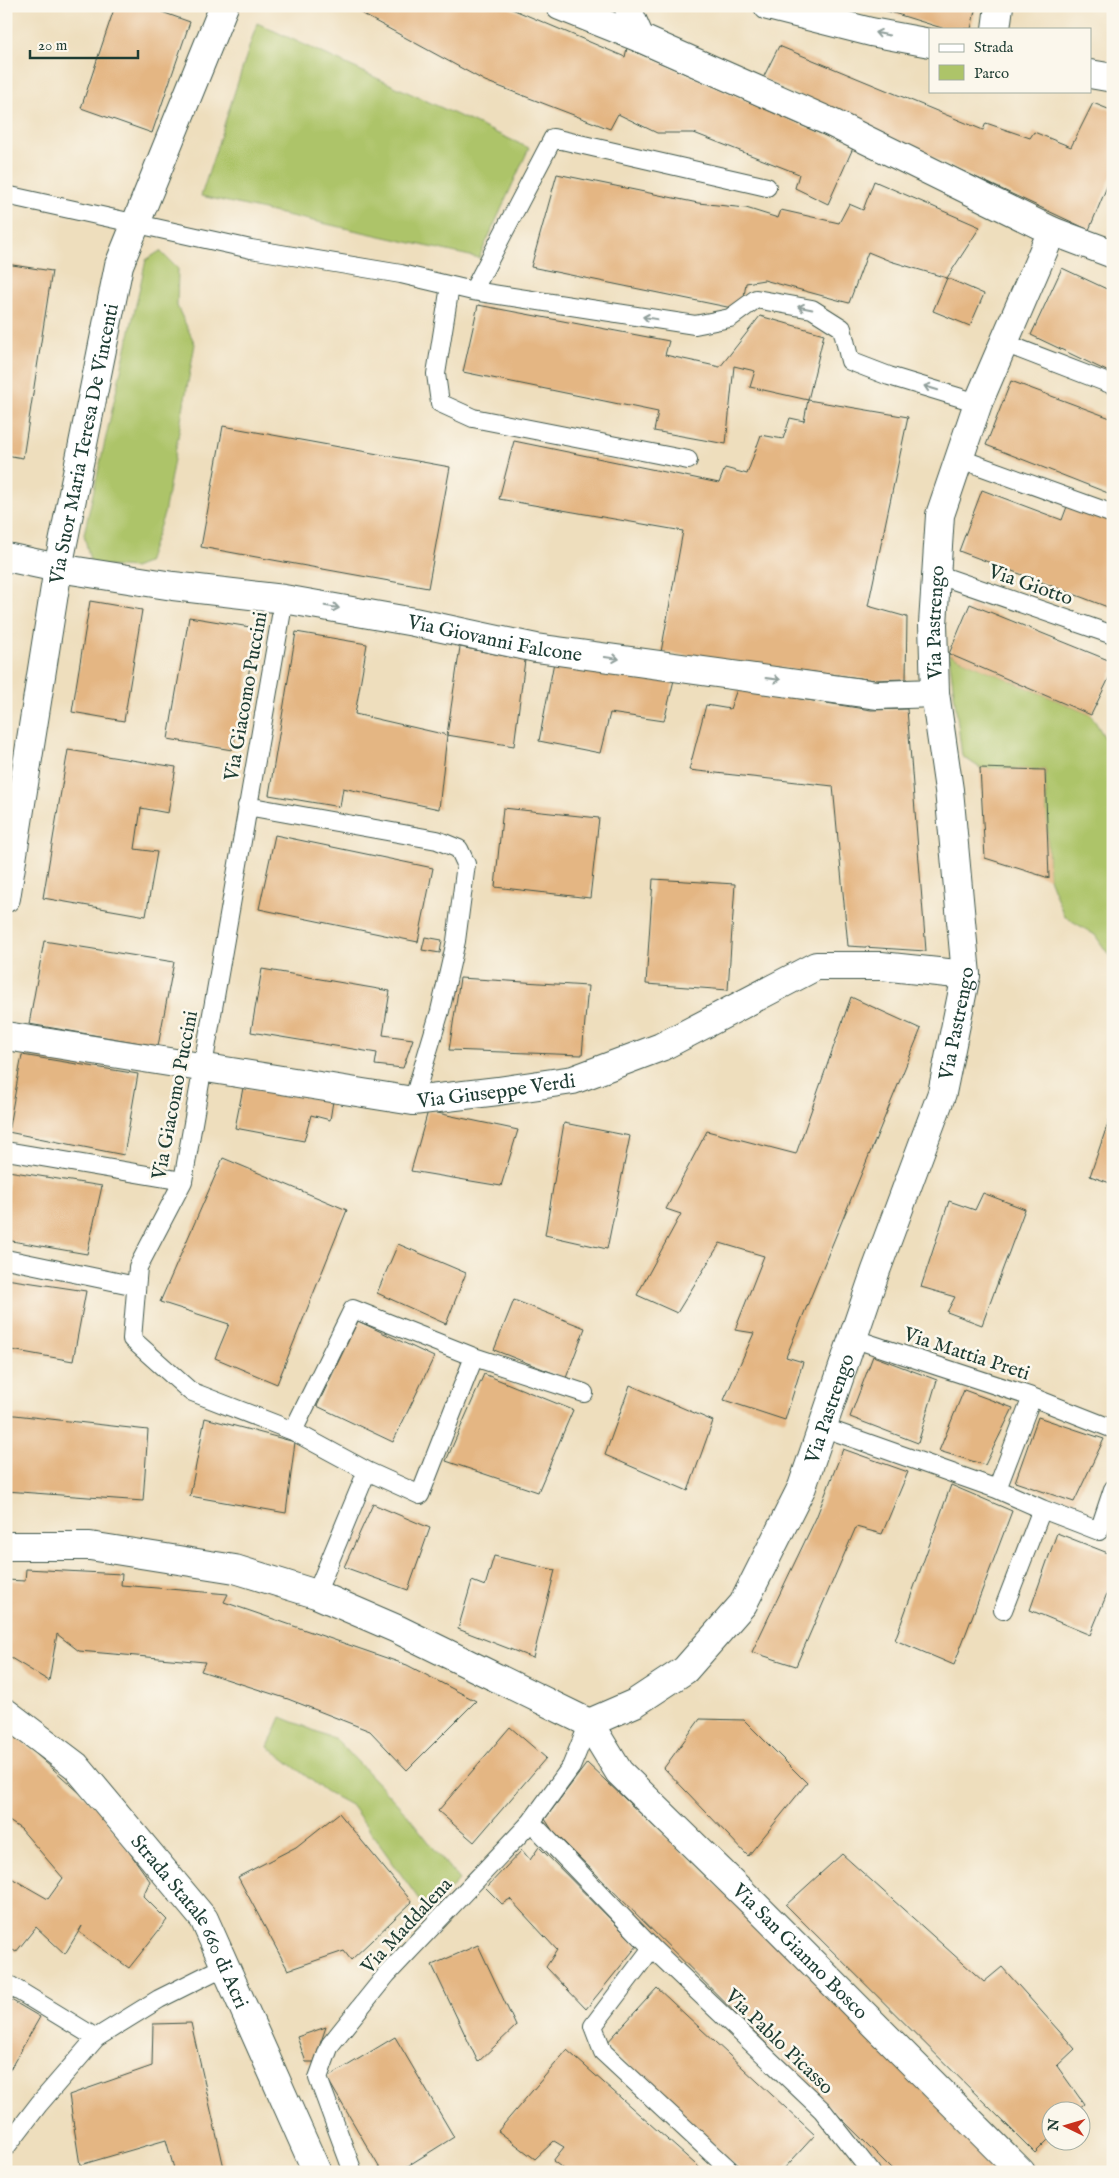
<svg xmlns="http://www.w3.org/2000/svg" width="1119" height="2178" viewBox="0 0 1119 2178" font-family="'IM FELL English',serif">
	<style>
		.green { fill: #adc469; stroke: #66804e }
		.building { fill: #e4b683 }
		.lines { fill: none; stroke-linecap: round; stroke-linejoin: round }
		.service-casing { stroke: #3e5549; stroke-width: 20 }
		.minor-casing { stroke: #3e5549; stroke-width: 30 }
		.secondary-casing { stroke: #3e5549; stroke-width: 30 }
		.service { stroke: #fff; stroke-width: 18 }
		.minor { stroke: #fff; stroke-width: 28 }
		.secondary { stroke: #fff; stroke-width: 28 }
		.oneway { stroke: #8f9e9a }
		.labels { text-anchor: middle; stroke-width: 5; stroke-linejoin: round; paint-order: stroke }
		.street-label { font-size: 20px; fill: #1f3d34; stroke: #fbf7ec }
	</style>
	<rect width="100%" height="100%" fill="#fbf7ec"/>
	<filter id="ink" filterUnits="userSpaceOnUse"><feTurbulence type="fractalNoise" baseFrequency=".02" numOctaves="2"/><feDisplacementMap in="SourceGraphic" scale="10" xChannelSelector="R" yChannelSelector="G"/><feConvolveMatrix kernelMatrix="1 2 1 2 8 2 1 2 1" color-interpolation-filters="sRGB"/></filter>
	<filter id="wash" filterUnits="userSpaceOnUse"><feTurbulence type="fractalNoise" baseFrequency=".0096" numOctaves="4" result="noise"/><feDisplacementMap in="SourceGraphic" scale="20" xChannelSelector="R" yChannelSelector="G"/><feGaussianBlur stdDeviation="1.12" result="paint"/><feColorMatrix in="noise" values="0 0 0 0 0 0 0 0 0 0 0 0 0 0 0 0 0 1.4 0 .05"/><feComposite in="paint" operator="in"/></filter>
	<g filter="url(#wash)">
		<rect width="100%" height="100%" fill="#eedebd"/>
		<path class="green" d="M257,23L529,148L479,258L201,196Z
			M160,251L178,269L177,306L195,344L164,514L147,563L134,568L91,565L84,534L146,260Z
			M949,654L1091,715L1113,751V961L1095,935L1064,916L1049,878L1045,770L980,768L962,756Z
			M281,1717L337,1740L405,1812L459,1880L428,1912L352,1806L328,1793L268,1747Z"/>
		<g id="blocks">
			<path class="building" d="M115,6H145L190,22L152,133L81,108Z
				M364,6H505L625,57L627,48L853,148L828,204L795,188L799,174L694,133H657L618,114L610,129L485,81L362,14Z
				M871,6H976L971,29H945Z
				M779,46L983,130L986,123L1030,138L1034,132L1071,147L1093,103L1113,111V172L1089,230L763,78Z
				M557,174L698,203L746,208L778,218L781,210L839,223L849,204L863,210L874,181L980,227L947,278L890,261L868,252L849,303L764,280L746,283L742,310L531,267Z
				M6,264L52,271L23,458L6,455Z
				M1062,268L1113,292V374L1031,335Z
				M947,278L984,294L970,326L933,311Z
				M478,305L669,341L665,355L720,367L760,316L824,334L808,400L750,387L755,371L734,366L726,444L654,431L658,412L463,372Z
				M1011,381L1113,419V495L986,445Z
				M808,400L908,417L868,606L907,617L906,679L875,680L661,652L683,531L499,499L514,441L719,483L725,468L747,474L761,435L783,439L790,418L804,421Z
				M223,426L450,467L428,588L201,547Z
				M982,490L1062,520L1068,504L1113,521V609L959,551Z
				M90,601L142,610L124,721L72,712Z
				M970,604L1113,662V670L1091,715L949,654Z
				M189,617L256,628L247,684L232,750L168,739Z
				M296,632L367,644L355,714L447,735L439,809L343,788L340,807L269,795Z
				M460,647L525,660L514,746L447,735Z
				M554,662L674,680L664,721L610,713L600,753L539,741Z
				M737,689L871,710L907,709L926,951L848,946L833,786L689,770L706,705L730,709Z
				M68,750L176,767L168,813L141,808L135,849L157,852L146,916L43,898Z
				M980,768L1045,770L1049,878L985,858Z
				M503,808L599,818L590,898L495,887Z
				M275,835L433,868L418,942L259,909Z
				M653,879L735,884L728,990L646,984Z
				M425,937L442,940L440,953L422,950Z
				M44,941L174,962L158,1046L29,1024Z
				M262,969L390,991L383,1035L413,1039L403,1068L375,1065L377,1053L251,1032Z
				M460,978L588,986L582,1055L449,1050Z
				M851,997L921,1029L786,1357L803,1362L785,1420L724,1400L754,1333L735,1330L764,1256L720,1243L677,1313L637,1295L681,1214L666,1209L707,1131L796,1154Z
				M22,1055L138,1074L124,1155L8,1132Z
				M243,1088L333,1101L330,1120L311,1115L304,1141L235,1128Z
				M428,1111L518,1130L501,1186L411,1171Z
				M1109,1120L1113,1121V1184L1090,1176Z
				M564,1123L630,1136L607,1249L545,1235Z
				M223,1158L347,1210L277,1384L215,1358L229,1324L160,1302Z
				M8,1171L102,1186L87,1254L6,1240Z
				M983,1193L1025,1209L982,1325L947,1312L955,1297L921,1287L949,1201L975,1210Z
				M398,1244L466,1273L446,1324L377,1293Z
				M6,1279L86,1291L73,1361L6,1349Z
				M514,1300L585,1328L566,1378L494,1350Z
				M358,1321L434,1357L393,1442L317,1406Z
				M873,1356L937,1380L918,1443L850,1417Z
				M484,1374L573,1410L538,1492L446,1461Z
				M630,1385L713,1421L688,1491L605,1455Z
				M964,1390L1013,1408L985,1465L939,1451Z
				M6,1414L148,1430L143,1501L6,1491Z
				M1038,1417L1104,1439L1074,1502L1015,1482Z
				M205,1418L295,1442L286,1513L190,1496Z
				M843,1449L908,1472L882,1534L856,1527L796,1666L752,1652L816,1518Z
				M951,1485L1012,1511L954,1665L895,1640Z
				M373,1504L430,1528L408,1590L344,1567Z
				M1057,1533L1113,1555V1579L1090,1635L1030,1610Z
				M494,1556L555,1570L533,1658L458,1629L472,1581L485,1586Z
				M26,1569L122,1574L121,1585L228,1594L224,1602L407,1665L476,1701L407,1770L370,1731L288,1699L201,1671L205,1662L79,1651L57,1634L49,1681L6,1655V1580L25,1581Z
				M700,1719L744,1720L807,1783L748,1856L664,1768Z
				M6,1727L99,1810L150,1881L143,1896L167,1920L129,1968L79,1932L82,1926L65,1954L36,1927L16,1952L6,1946V1875L48,1899L63,1878L21,1829L6,1819Z
				M510,1727L546,1758L474,1842L438,1811Z
				M587,1763L808,1972L1004,2172H895L552,1830L545,1819Z
				M339,1813L412,1902L351,1960L344,1951L288,1970L238,1877L296,1847Z
				M539,1847L637,1946L586,2009L546,1967L557,1950L510,1899L502,1904L486,1888L522,1850L530,1860Z
				M842,1854L984,1982L1002,1967L1075,2049L1057,2066L1084,2104L1077,2110H1052V2136L1035,2153L786,1905Z
				M478,1945L516,2026L478,2062L432,1965Z
				M657,1988L815,2135L781,2172H743L606,2044Z
				M6,1997L40,2017L9,2071L6,2069Z
				M191,2023L225,2172H175L166,2140L80,2165L69,2095L152,2066L153,2024Z
				M326,2027L314,2062H306L297,2037Z
				M395,2037L454,2137L398,2172H382L327,2078Z
				M567,2050L704,2172H568L553,2161L564,2147L554,2141L535,2159L498,2131Z"/>
		</g>
	</g>
	<g filter="url(#ink)">
		<use href="#blocks" fill-opacity="0" stroke="#3e5549" stroke-width="1"/>
		<g class="lines">
			<g class="service-casing">
				<path id="service" d="M6,195L251,249L401,274L473,291L695,325L730,318L756,299L812,309L842,328L850,361L889,376L978,403
					M450,286L436,374L440,403L473,418L688,460
					M473,291L553,138L767,187
					M1004,343L1113,385
					M958,458L1113,514
					M936,574L1113,635
					M284,599L183,1181L138,1267L132,1339L190,1391L293,1431L367,1471L316,1594
					M247,806L437,840L459,849L466,864L456,941L440,1011L413,1101
					M6,1151L183,1181
					M6,1259L136,1286
					M852,1338L1032,1397L997,1489
					M474,1357L584,1393
					M1032,1397L1113,1429
					M822,1427L997,1489L1042,1509L1003,1610
					M293,1431L353,1309L474,1357L420,1495L367,1471
					M1042,1509L1099,1531L1113,1489
					M531,1822L652,1948L822,2110L871,2172
					M652,1948L593,2026L603,2052L732,2172
					M6,1983L96,2038
					M6,2147L39,2104L96,2038L159,1999L225,1966
					M353,2172L318,2078L330,2045L387,1974L531,1822L571,1767L589,1723"/>
			</g>
			<g class="minor-casing">
				<g id="minor">
					<path d="M560,6L640,38L830,122L1052,231L1113,254"/>
					<path d="M629,6L630,15L640,38"/>
					<path d="M768,6L871,32L930,43"/>
					<path d="M996,29L999,6"/>
					<path d="M1090,74L1113,78"/>
					<path id="s1" d="M6,557L58,568L173,586L284,599L414,622L536,648L877,695L935,693"/>
					<path id="s2" d="M6,898L58,568L119,265L224,6"/>
					<path id="s3" d="M6,1036L413,1101L498,1091L573,1080L661,1047L816,966H881L966,975"/>
					<path id="s4" d="M589,1723L635,1703L685,1670L743,1604L802,1487L875,1273L942,1093L966,975L949,790L935,693L933,624L940,515L978,403L1052,231"/>
				</g>
			</g>
			<g class="secondary-casing">
				<g id="secondary">
					<path id="s5" d="M6,1546H90L235,1569L316,1594L397,1629L589,1723L619,1772L755,1905L1021,2172"/>
					<path id="s6" d="M6,1713L76,1766L204,1919L317,2172"/>
				</g>
			</g>
			<use href="#service" class="service"/>
			<use href="#minor" class="minor"/>
			<use href="#secondary" class="secondary"/>
		</g>
		<defs><path id="oneway-shaft" d="M-6 0H5M1.5-3L5.5 0L1.5 3" fill="none" stroke-width="1.6" stroke-linecap="round" stroke-linejoin="round" transform="scale(1.25)"/></defs>
		<g class="oneway">
			<use href="#oneway-shaft" transform="translate(882 34) rotate(-169)"/>
			<use href="#oneway-shaft" transform="translate(805 308) rotate(-168)"/>
			<use href="#oneway-shaft" transform="translate(650 318) rotate(-171)"/>
			<use href="#oneway-shaft" transform="translate(931 388) rotate(-163)"/>
			<use href="#oneway-shaft" transform="translate(332 607) rotate(10)"/>
			<use href="#oneway-shaft" transform="translate(612 658) rotate(8)"/>
			<use href="#oneway-shaft" transform="translate(773 679) rotate(7)"/>
		</g>
	</g>
	<g class="labels">
		<g class="street-label">
			<text dy="7" stroke="none"><textPath href="#s2" startOffset="461">Via Suor Maria Teresa De Vincenti</textPath></text>
			<text transform="translate(1031 584) rotate(19)" y="7">Via Giotto</text>
			<text dy="7" stroke="none"><textPath href="#s4" startOffset="1222">Via Pastrengo</textPath></text>
			<text dy="7" stroke="none"><textPath href="#s1" startOffset="496">Via Giovanni Falcone</textPath></text>
			<text transform="translate(245 696) rotate(-80)" y="7">Via Giacomo Puccini</text>
			<text dy="7" stroke="none"><textPath href="#s4" startOffset="818">Via Pastrengo</textPath></text>
			<text dy="7" stroke="none"><textPath href="#s3" startOffset="496">Via Giuseppe Verdi</textPath></text>
			<text transform="translate(174 1095) rotate(-79)" y="7">Via Giacomo Puccini</text>
			<text transform="translate(967 1353) rotate(18)" y="7">Via Mattia Preti</text>
			<text dy="7" stroke="none"><textPath href="#s4" startOffset="412">Via Pastrengo</textPath></text>
			<text dy="7" stroke="none"><textPath href="#s6" startOffset="282">Strada Statale 660 di Acri</textPath></text>
			<text transform="translate(406 1925) rotate(-47)" y="7">Via Maddalena</text>
			<text dy="7" stroke="none"><textPath href="#s5" startOffset="930">Via San Gianno Bosco</textPath></text>
			<text transform="translate(780 2041) rotate(44)" y="7">Via Pablo Picasso</text>
		</g>
	</g>
	<rect width="1119" height="2178" fill="none" stroke="#fbf7ec" stroke-width="25"/>
	<rect x="929" y="28" width="162" height="65" fill="#fbf7ec" stroke="#a3ada2"/>
	<rect x="939" y="44" width="25" height="8" fill="#ffffff" stroke="#a3ada2"/>
	<text x="974" y="52" font-size="15" fill="#1f3d34">Strada</text>
	<rect x="939" y="65" width="25" height="15" fill="#adc469" stroke="#a3ada2"/>
	<text x="974" y="78" font-size="15" fill="#1f3d34">Parco</text>
	<g transform="translate(1066 2126) rotate(275)"><circle r="24" fill="#fbf7ec" stroke="#a3ada2"/>
	<path d="M0-4L9 19L0 12L-9 19Z" fill="#c8321e"/>
	<text y="-8" font-size="14" font-weight="bold" text-anchor="middle" fill="#1f3d34">N</text>
	</g>
	<path d="M30 50v8h108v-8" fill="none" stroke="#1f3d34" stroke-width="2.5"/>
	<text x="38" y="50" font-size="15" fill="#1f3d34" stroke="#fbf7ec" stroke-width="4" paint-order="stroke">20 m</text>
</svg>
